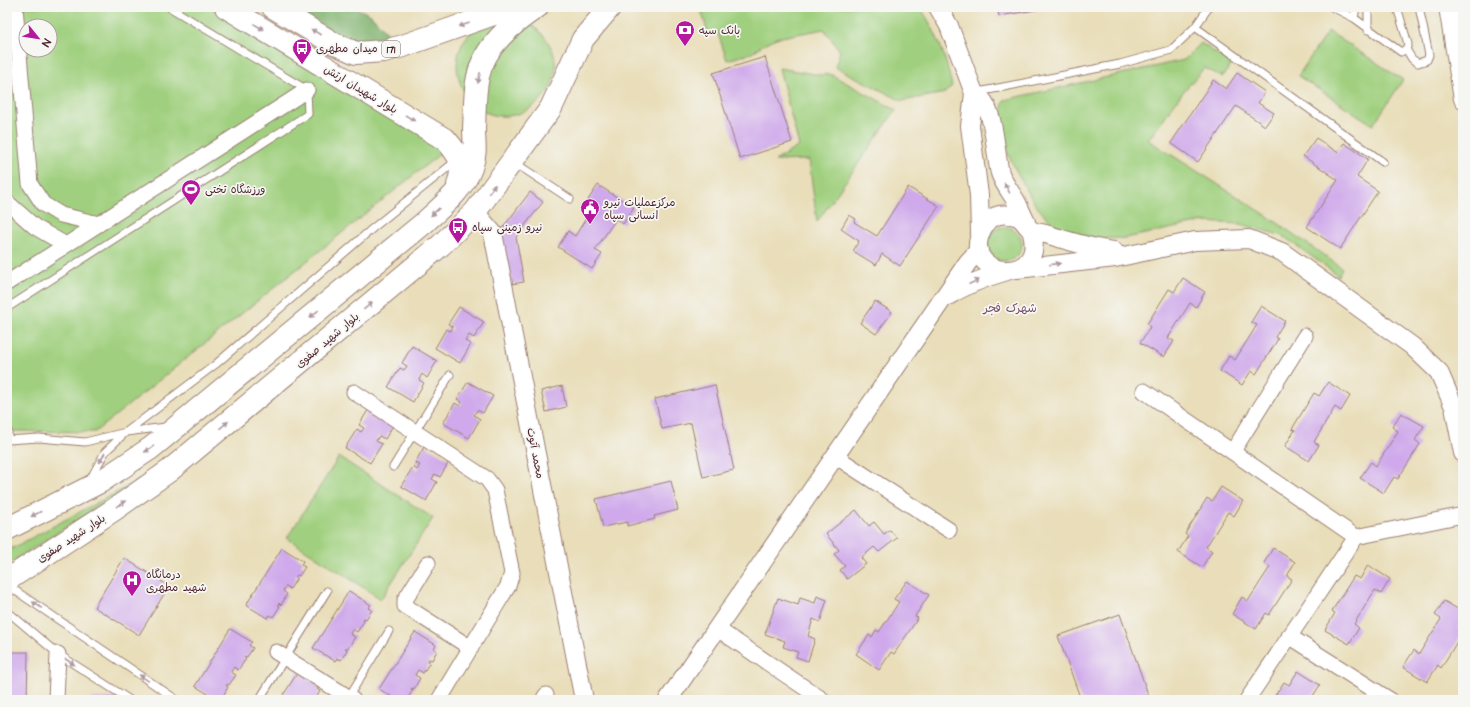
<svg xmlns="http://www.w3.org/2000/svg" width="1470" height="707" viewBox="0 0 1470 707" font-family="'Architects Daughter','Playpen Sans Arabic',sans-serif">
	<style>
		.green { fill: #a0d07f; stroke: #757855; fill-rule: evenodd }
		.forest { fill: #80b26e; stroke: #65684c }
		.building { fill: #cfa9eb }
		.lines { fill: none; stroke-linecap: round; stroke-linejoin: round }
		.service-casing { stroke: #9a7e72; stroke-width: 9 }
		.minor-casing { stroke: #9a7e72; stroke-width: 17 }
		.tertiary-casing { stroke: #9a7e72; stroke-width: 20 }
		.primary-casing { stroke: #9a7e72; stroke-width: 24 }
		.service { stroke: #fff; stroke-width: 7 }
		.minor { stroke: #fff; stroke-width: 15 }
		.tertiary { stroke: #fff; stroke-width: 18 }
		.primary { stroke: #fff; stroke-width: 22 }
		.oneway { fill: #ae9aa0 }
		.labels { text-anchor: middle; stroke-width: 3.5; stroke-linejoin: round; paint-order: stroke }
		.shield { fill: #f6f6f2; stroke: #7e6067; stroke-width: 1 }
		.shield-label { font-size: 10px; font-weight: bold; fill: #4a1f2b }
		.poi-label { font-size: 11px; fill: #4a1f2b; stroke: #f6f6f2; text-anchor: start }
		.street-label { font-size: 11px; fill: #4a1f2b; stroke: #f6f6f2 }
		.neighbourhood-label { font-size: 12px; fill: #794f6e; stroke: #f6f6f2 }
	</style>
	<rect width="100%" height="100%" fill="#f6f6f2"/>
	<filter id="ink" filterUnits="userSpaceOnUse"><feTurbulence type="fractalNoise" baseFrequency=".025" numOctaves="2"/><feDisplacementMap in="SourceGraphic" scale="8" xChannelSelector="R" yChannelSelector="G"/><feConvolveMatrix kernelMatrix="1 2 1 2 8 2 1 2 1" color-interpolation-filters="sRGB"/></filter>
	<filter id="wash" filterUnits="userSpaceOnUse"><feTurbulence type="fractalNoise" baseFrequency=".012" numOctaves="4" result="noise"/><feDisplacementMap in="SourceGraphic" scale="16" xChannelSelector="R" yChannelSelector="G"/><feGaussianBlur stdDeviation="0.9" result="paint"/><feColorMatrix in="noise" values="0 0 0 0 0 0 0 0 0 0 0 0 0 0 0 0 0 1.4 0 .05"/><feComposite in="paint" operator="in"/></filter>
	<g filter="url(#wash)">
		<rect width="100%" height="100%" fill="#e9deb9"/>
		<path class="green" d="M7,7H209L446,149L95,432L7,431ZM26,26H50V50H26Z
			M700,7H920C937,32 946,57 952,86L945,93L902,101L835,67L840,51L824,29L776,38L761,46L752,53L727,60L717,31L708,33Z
			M526,21C606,73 503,159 464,91C453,72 455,48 471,32C473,31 475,27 477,26C485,22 516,22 526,21Z
			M1328,31L1403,80L1373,125L1298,76Z
			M1201,43L1232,64L1222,77L1204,68L1183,92L1148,140L1266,215L1342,268L1339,276L1283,236L1240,224L1202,222L1126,238L1096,239L1066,230L1051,222L1036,206L1017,173L1008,154L1001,113L1004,100L1184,60Z
			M779,68L820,75L830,74L896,110L817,222L809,160L775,161L799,146Z
			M988 244a17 17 0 1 1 34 0a17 17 0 1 1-34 0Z
			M339,457L433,518L381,599L287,538Z
			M143,478L7,565V551Z"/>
		<path class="forest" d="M287,7H354L371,15L389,35L355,45Z"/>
		<g id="blocks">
			<path class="building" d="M997,7H1048V8L999,16Z
				M765,57L792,142L740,159L713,73Z
				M1237,73L1265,92L1258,103L1274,113L1265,126L1236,106L1198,162L1171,143L1213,80L1226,89Z
				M1316,138L1337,152L1344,143L1368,159L1357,177L1378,191L1340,249L1307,227L1338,180L1303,156Z
				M598,185L634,208L623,224L616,219L595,250L602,254L592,269L558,247L568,231L575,236L595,204L588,200Z
				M908,187L939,206L900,266L882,254L876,265L853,251L859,241L841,229L849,215L856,219L854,222L877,236Z
				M530,192L543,202L516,237L524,282L511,284L501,230Z
				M1183,278L1205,292L1196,307L1190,303L1168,338L1174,341L1164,357L1140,343L1150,327L1147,324L1169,289L1174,292Z
				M875,301L892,312L876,334L860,323Z
				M1261,306L1285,321L1275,337L1278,339L1256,374L1251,371L1242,385L1220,371L1229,356L1235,360L1257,325L1251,322Z
				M459,307L484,322L474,338L469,335L465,341L471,344L460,363L435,348L446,329L451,331L453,327L448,324Z
				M412,346L437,361L427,378L422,374L419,380L424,383L413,402L388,387L400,368L404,370L407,366L402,363Z
				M468,382L493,396L483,413L477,410L474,415L480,419L469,438L443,423L455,403L460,406L462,402L457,399Z
				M1328,382L1350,396L1341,411L1335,407L1314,442L1319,445L1309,461L1285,446L1295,430L1292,429L1314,393L1319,396Z
				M715,385L734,470L703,477L691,423L662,429L655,399Z
				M562,386L566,407L546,412L541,391Z
				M370,407L395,422L385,439L379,436L376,441L382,444L370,463L345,448L357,429L361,432L364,428L359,425Z
				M1401,413L1424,426L1415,440L1420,444L1398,479L1394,477L1384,493L1360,478L1371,462L1376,466L1398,431L1392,427Z
				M425,445L450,460L440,477L435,474L432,479L437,482L426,501L401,486L413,467L417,470L420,465L415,463Z
				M671,481L678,510L654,516L655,519L627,526V522L603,527L596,499Z
				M1221,487L1243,501L1234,516L1228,512L1206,547L1212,551L1202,567L1178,552L1188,536L1185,534L1207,498L1212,501Z
				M856,510L869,526L874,522L884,534L890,530L897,538L879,552L874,547L861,558L866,564L847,579L840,570L845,566L834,554L839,550L826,534Z
				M282,548L303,561L301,565L305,567L299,576L297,575L295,577L297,578L290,589L286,586L283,591L287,594L281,605L279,603L278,605L280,606L273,617L270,615L267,618L246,605Z
				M1273,548L1295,562L1287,576L1292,579L1269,615L1266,613L1256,629L1232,614L1242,597L1248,601L1270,567L1264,563Z
				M124,558L169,586L139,635L94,607Z
				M1368,565L1390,579L1381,594L1375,590L1354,624L1359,628L1349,644L1325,630L1335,613L1332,611L1354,576L1360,579Z
				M907,581L929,595L915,616L918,618L894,654L891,652L879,670L856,654L869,635L872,637L876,630L879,632L899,602L894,599Z
				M349,591L371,605L368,608L372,610L366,619L364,618L363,620L364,621L357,632L353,629L350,634L355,637L348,648H345L347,650L341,660L337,658L335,661L313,648Z
				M817,596L827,600L820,622L813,619L808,636L815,639L808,661L796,657L798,652L783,647L785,641L765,634L778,598L798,605L800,598L815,603Z
				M1444,601L1463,612V620L1458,629L1463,632L1441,668L1438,665L1427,682L1403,667L1414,650L1419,654L1441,619L1435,615Z
				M1120,614L1150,700H1081L1058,636Z
				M230,629L252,642L249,645L253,648L247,657L245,656L244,657L246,659L238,670L234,667L231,672L236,675L229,685L227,684L226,686L228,687L222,698L218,695L216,699L195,686Z
				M415,632L436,645L434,649L437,651L432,660L429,659L428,661L430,662L423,673L418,670L415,675L420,678L414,689L412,688L411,689L413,690L407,700H397L379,689Z
				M7,652H28L27,700H7Z
				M1298,671L1320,685L1311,699L1305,696L1302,700H1272L1284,682L1289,685Z
				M298,672L319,685L317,689L320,691L315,700H280Z
				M92,698H119V700H92Z"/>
		</g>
	</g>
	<g filter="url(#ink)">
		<use href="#blocks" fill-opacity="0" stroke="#9a7e72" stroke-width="1"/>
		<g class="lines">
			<g class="service-casing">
				<path id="service" d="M1332,7L1354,18L1401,52L1406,49L1408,44L1397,7
					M1368,7V30
					M1354,18L1356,7
					M1195,27L1383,162
					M1406,49L1412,59L1418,63L1427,60L1429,55L1419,7
					M978,92L1120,64L1171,50L1195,27L1209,7
					M515,163L570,199
					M7,308L308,114L307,90L169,7
					M8,431V440
					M7,440L39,438L85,442L126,432L166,427
					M393,467L450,375
					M90,480L105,452L126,432L216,364L373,228L457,160
					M7,585L177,700
					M7,611L58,654L130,700
					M348,698L389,631
					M259,700L327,591"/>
			</g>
			<g class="minor-casing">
				<path id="minor" d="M15,7L30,184L43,204L61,215L99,224
					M8,203L35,227L66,245
					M7,283L307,90
					M1144,391L1356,537L1463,515
					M354,392L487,479L495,490L512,573L508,586L439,700
					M1233,451L1305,336
					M835,456L949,530
					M428,563L405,600V606L471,648
					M716,628L823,700
					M1289,636L1390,700
					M276,652L353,700
					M56,700L58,654
					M543,700L546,695
					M1247,700L1356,537"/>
			</g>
			<g class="tertiary-casing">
				<path id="tertiary" d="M938,7L949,26L974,93L970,126L979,195L980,232
					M1448,7L1463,99
					M974,93C996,104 994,150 1000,173C1004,185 1011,192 1017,203C1020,209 1023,216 1026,222
					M475,212L493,233L584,700
					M1031,230C1049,284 968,280 979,238C981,230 985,223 992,218C997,215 1004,214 1010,215C1024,216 1023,224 1031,230C1036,233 1044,233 1049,235C1071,242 1091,248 1114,251
					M1017,269L1115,258L1195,241L1249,239L1282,252L1412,346L1439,372L1454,407L1463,453
					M948,296C967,284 986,277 1007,271
					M668,700L968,262L979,250"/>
			</g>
			<g class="primary-casing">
				<path id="primary" d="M226,7L446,140C460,156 465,164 458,185
					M273,7L333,43L356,53L384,51L403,46L514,7
					M7,529L100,482L151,448L424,223C441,207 463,190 471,168C477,151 474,145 474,129C475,112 474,93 478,77C484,46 512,24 537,7
					M7,580L115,509L169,471L441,245L475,212L551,108L583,39L610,7"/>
			</g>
			<use href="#service" class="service"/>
			<use href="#minor" class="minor"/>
			<use href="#tertiary" class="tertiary"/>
			<use href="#primary" class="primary"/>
		</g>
		<defs><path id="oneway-solid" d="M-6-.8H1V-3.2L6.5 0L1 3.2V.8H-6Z"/></defs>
		<g class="oneway">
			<use href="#oneway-solid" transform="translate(464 25) rotate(161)"/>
			<use href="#oneway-solid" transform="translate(259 27) rotate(31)"/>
			<use href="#oneway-solid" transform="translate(316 32) rotate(-149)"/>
			<use href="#oneway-solid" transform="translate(479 78) rotate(102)"/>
			<use href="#oneway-solid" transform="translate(410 118) rotate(31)"/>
			<use href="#oneway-solid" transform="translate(1007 188) rotate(-118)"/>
			<use href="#oneway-solid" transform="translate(492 189) rotate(-53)"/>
			<use href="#oneway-solid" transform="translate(435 212) rotate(137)"/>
			<use href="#oneway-solid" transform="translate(1055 264) rotate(-7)"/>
			<use href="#oneway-solid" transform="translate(974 282) rotate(-24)"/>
			<use href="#oneway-solid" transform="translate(368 306) rotate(-40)"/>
			<use href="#oneway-solid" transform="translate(314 314) rotate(140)"/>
			<use href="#oneway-solid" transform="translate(224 425) rotate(-40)"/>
			<use href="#oneway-solid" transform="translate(149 449) rotate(145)"/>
			<use href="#oneway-solid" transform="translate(102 458) rotate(119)"/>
			<use href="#oneway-solid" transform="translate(121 504) rotate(-35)"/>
			<use href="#oneway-solid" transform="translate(36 514) rotate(153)"/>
			<use href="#oneway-solid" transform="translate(37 605) rotate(-146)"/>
			<use href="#oneway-solid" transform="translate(70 662) rotate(33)"/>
			<use href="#oneway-solid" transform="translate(144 678) rotate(-146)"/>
		</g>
	</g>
	<defs>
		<g id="bank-pin" transform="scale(1)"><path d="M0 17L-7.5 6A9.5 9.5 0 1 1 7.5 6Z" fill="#b5179e" stroke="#f6f6f2"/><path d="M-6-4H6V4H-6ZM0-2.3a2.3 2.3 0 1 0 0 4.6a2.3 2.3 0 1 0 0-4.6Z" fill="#fff"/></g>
		<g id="bus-pin" transform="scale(1)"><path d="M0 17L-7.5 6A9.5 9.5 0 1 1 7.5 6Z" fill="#b5179e" stroke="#f6f6f2"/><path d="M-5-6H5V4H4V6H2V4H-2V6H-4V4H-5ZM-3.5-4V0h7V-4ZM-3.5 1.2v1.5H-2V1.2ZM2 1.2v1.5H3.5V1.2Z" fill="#fff"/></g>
		<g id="stadium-pin" transform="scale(1)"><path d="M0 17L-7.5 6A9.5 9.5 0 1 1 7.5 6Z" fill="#b5179e" stroke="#f6f6f2"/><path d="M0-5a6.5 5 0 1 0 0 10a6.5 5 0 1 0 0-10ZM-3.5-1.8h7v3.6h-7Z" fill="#fff"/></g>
		<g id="civic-pin" transform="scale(1)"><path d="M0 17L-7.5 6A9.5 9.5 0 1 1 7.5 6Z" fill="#b5179e" stroke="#f6f6f2"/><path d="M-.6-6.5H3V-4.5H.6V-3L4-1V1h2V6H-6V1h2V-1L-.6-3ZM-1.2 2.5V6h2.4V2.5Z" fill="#fff"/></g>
		<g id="hospital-pin" transform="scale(1)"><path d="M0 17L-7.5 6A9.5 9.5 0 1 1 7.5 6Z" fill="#b5179e" stroke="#f6f6f2"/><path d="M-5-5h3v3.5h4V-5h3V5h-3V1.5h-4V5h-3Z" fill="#fff"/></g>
	</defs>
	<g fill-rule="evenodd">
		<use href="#bank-pin" x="685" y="30"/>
		<use href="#bus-pin" x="302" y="48"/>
		<use href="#stadium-pin" x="191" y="189"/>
		<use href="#civic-pin" x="590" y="208"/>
		<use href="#bus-pin" x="458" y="227"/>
		<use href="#hospital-pin" x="132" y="580"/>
	</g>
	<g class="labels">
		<rect class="shield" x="382" y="41" width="18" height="16" rx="3"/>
		<g class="shield-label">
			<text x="391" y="53">171</text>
		</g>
		<g class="poi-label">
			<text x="699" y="34">بانک سپه</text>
			<text x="316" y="52">میدان مطهری</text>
			<text x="205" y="193">ورزشگاه تختی</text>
			<text x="604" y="206">مرکزعملیات نیرو<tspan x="604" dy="13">انسانی سپاه</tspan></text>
			<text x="472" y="231">نیرو زمینی سپاه</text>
			<text x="146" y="578">درمانگاه<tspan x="146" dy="13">شهید مطهری</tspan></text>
		</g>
		<g class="street-label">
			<text transform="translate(361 89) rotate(31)" y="4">بلوار شهیدان ارتش</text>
			<text transform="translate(327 340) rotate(-40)" y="4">بلوار شهید صفوی</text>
			<text transform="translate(536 453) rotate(79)" y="4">محمد آتوت</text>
			<text transform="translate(71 538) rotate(-33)" y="4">بلوار شهید صفوی</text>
		</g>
		<g class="neighbourhood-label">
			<text x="1010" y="312">شهرک فجر</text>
		</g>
	</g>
	<rect width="1470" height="707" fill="none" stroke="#f6f6f2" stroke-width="24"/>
	<g transform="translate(38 38) rotate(120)"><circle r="19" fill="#f6f6f2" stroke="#b1a0a2"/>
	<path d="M0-3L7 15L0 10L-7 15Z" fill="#b5179e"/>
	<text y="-6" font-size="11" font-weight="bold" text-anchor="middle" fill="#4a1f2b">N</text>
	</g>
</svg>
